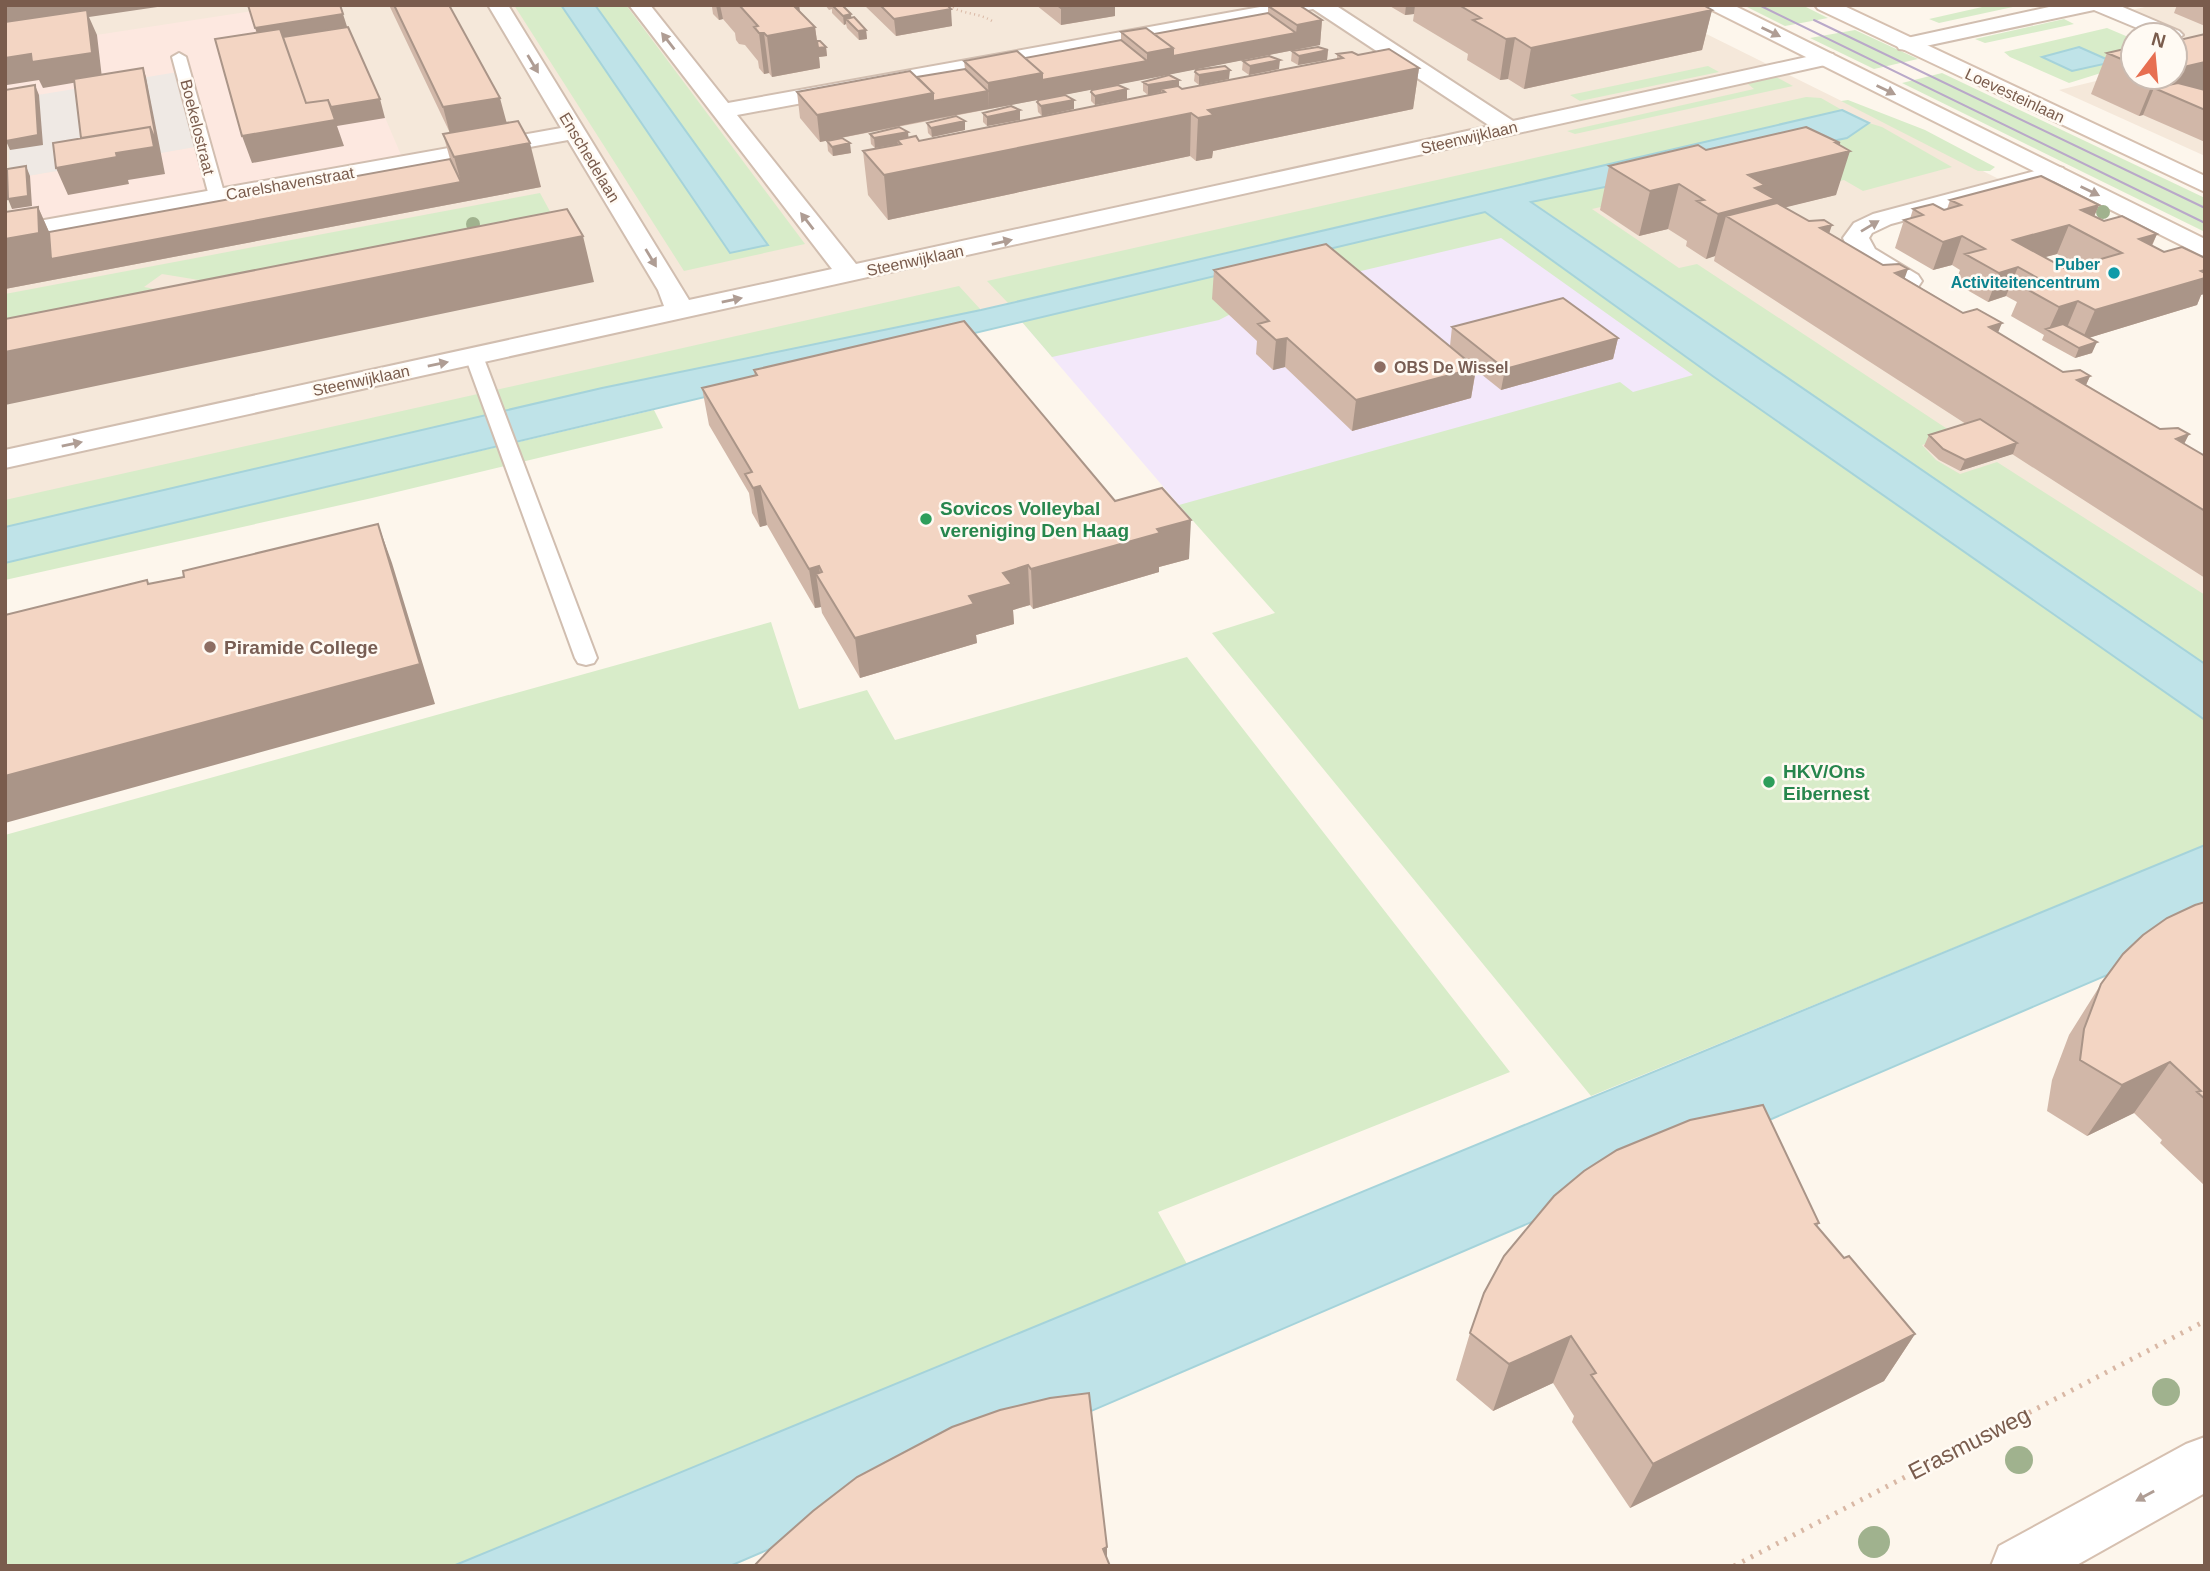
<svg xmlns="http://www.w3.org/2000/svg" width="2210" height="1571" viewBox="0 0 2210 1571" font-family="Helvetica,sans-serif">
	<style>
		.residential { fill: #f5e8da }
		.commercial { fill: #fde8e0 }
		.industrial { fill: #efe9e4 }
		.education { fill: #f3e8fa }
		.green { fill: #d8ecc9; fill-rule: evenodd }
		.water { fill: #bfe3e8; stroke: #a5d3da; stroke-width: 2 }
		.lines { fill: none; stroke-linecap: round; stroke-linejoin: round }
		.service-casing { stroke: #d1beb0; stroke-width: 4 }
		.minor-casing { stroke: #d1beb0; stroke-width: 4 }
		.secondary-casing { stroke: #d6c0b0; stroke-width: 4 }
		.path-far1 { stroke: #d9b8a5; stroke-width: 2.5; stroke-dasharray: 1 3.5; stroke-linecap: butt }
		.path { stroke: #d9b8a5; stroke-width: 5; stroke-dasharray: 2.5 7; stroke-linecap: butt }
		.service { fill: #fff; fill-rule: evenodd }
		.minor { fill: #fff; fill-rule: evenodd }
		.secondary { fill: #fff; fill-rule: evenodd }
		.tram { stroke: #b9a8c9; stroke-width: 2 }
		.tree { fill: #a0b28e }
		.wall { fill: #d1b7a8; fill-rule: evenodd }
		.shaded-wall { fill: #aa9588 }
		.building { fill: #f3d5c3; stroke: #aa9588; stroke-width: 2; fill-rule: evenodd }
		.oneway { fill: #af9d94 }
		.culture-dot { fill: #0f9aa8; stroke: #fffaf3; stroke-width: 2.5 }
		.education-dot { fill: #8d6e63; stroke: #fffaf3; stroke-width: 2.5 }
		.leisure-dot { fill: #2e9e5b; stroke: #fffaf3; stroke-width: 2.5 }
		.labels { text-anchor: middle; stroke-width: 5; stroke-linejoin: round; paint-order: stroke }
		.far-street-label { font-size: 16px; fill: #7a5c4d; stroke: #fffaf3 }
		.far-culture-label { font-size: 16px; font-weight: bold; fill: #0d838f; stroke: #fffaf3; text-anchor: end }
		.far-education-label { font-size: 16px; font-weight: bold; fill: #785e54; stroke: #fffaf3; text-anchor: start }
		.leisure-label { font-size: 19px; font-weight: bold; fill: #27864d; stroke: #fffaf3; text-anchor: start }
		.education-label { font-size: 19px; font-weight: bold; fill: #785e54; stroke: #fffaf3; text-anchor: start }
		.near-street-label { font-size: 23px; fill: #7a5c4d; stroke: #fffaf3 }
	</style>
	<rect width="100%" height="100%" fill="#fdf6ec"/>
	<path class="residential" d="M5,5H1648L2001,180L1863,228L1864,254L2205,460V687L1491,199L5,546Z
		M2154,5H2205V49L2118,13Z
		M2205,55V156L2059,90L2133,72V77H2175Z"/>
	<path class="commercial" d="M292,5H337L404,162L12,234L10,179L200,146L7,100L5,49Z"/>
	<path class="industrial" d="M184,71L201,146L10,179L7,100Z"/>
	<path class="education" d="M1485,212L1714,377L1191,519L1022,322Z"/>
	<path class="green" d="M514,5H561L730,253L767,244L595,5H626L805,244L684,271Z
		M1743,5H1802L1828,18L1785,26Z
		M1991,5H2022L1939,23L1929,19Z
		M2064,19L2074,24L1985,43L1975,39Z
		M2107,28L2133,39V63L2069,83L2010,57L2004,52Z
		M1855,30L1918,59L1874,69L1810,38Z
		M1708,66L1719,72L1580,101L1570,95Z
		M1942,73L2205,198V232L1902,83Z
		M1776,77L1793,86L1575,134L1567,131L1754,89L1748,84Z
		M1806,97L1821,98L1842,110L1008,303L987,281Z
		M1848,100L1925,130L1995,167L1990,171H1978L1841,101Z
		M1869,123L1882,127L1952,167L1863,191L1844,180L1831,183L1795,163L1592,209L1679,268L1697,264L1955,434L1922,445L1936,460L1960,474L1997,462L2205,595V664L1531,201L1847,138Z
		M540,193L572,252L5,366V294ZM162,274L205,281L187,295L144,287Z
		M1485,212L1714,377L2205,720V845L1591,1096L1212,633L1275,613L1179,505L1620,382L1633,392L1693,375L1501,238L1276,291L1219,320L1052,357L1022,322Z
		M959,286L981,310L602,388L5,527V500Z
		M654,410L663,428L372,498L5,580V563Z
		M771,622L799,709L867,690L895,740L1187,657L1510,1072L1158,1212L1187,1264L453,1566H5V835Z"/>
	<path class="water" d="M561,5H595L768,245L730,253Z
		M2079,47L2113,62L2072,71L2042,57Z
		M1842,110L1869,123L1847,138L1531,202L2205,664V720L1714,377L1485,212L5,563V527L602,388L981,310Z
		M2205,845V933L730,1566H453Z"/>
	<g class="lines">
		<g class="service-casing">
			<path id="service" d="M179,53L186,57L225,196L223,199L217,201L209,196L172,57Z
				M474,351L483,356L597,658L594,663L586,665L578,663L575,658L465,356Z"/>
		</g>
		<g class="minor-casing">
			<path id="minor" d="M488,5H508L689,300L832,269L629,5H650L728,103L1271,5H1335L1513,121L1825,53L1833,54L1836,59L1833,64L1825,65L5,468V450L664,306L658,290L568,140L5,243V227L561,128ZM1313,9L1490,126L856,264L737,115Z
				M2058,5H2118L2179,31L2183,35L2175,41V35H2154L2094,10L1907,50L1899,49L1896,44L1899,39L1907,38Z
				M2054,166L2063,168L2066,173L2063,178L1891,224L1872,233L1869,238L1875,249L1918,275L1922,281L1918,287C1902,291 1865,271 1854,258C1849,253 1846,244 1843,238L1854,223L1873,214Z"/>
		</g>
		<g class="secondary-casing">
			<path id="secondary" d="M1707,5H1733L2205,239V257L1710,9Z
				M1815,5H1842L2205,176V192L1818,9Z
				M2205,1437V1493L2075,1566H1991L1999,1546L2186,1444Z"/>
		</g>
		<path class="path-far1" d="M949,5C962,15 978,12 992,21"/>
		<path class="path" d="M1734,1566L2205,1321"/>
		<use href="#service" class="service"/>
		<use href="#minor" class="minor"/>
		<use href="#secondary" class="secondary"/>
		<path class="tram" d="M1759,5L2205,223
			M1814,20L2205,208"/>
	</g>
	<g class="tree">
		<circle cx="2103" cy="212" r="7"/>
		<circle cx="473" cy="224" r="7"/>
		<circle cx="2166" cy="1392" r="14"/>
		<circle cx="2019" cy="1460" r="14"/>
		<circle cx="1874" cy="1542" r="16"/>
	</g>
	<path class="wall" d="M389,5H449L507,123L541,187L5,289L38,207L49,232L450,159L443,134L450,133Z
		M711,5H799L800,11L815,27L817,41L826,47L827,56L819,57L820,68L772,77L769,73L764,74L759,68L758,61L745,45L739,44L736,40L735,33L723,19L719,20L713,14L712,7Z
		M825,5H842L851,18L866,30L867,39L859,40L847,28L846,24L844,25L832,13V9L829,10Z
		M864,5H947L952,26L896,36Z
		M1036,5H1115V16L1061,25Z
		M1388,5H1703L1712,10L1702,50L1524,89L1508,79L1500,80L1467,60L1468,54L1413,21L1414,14L1405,15Z
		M2177,5H2205V26L2174,13Z
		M1268,6L1322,20L1320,45L820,142L800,118L797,92L917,77L965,69L964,61L1025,58L1121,40V32L1154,34L1268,13Z
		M2205,34V142L2143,115L2139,116L2091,94L2107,53L2133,47V77H2175Z
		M1328,50L1327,60L1298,65L1291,61L1292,51Z
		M1337,54L1358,55L1419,68L1413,109L1213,151L1212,158L1196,161L1190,156L888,220L868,195L863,151L898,145V144L875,148L871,144L870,134L909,138L919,141L1161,93V92L1148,95L1143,91V82L1179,80V87L1182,89L1337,59Z
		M1243,61L1279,69L1249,75L1242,70Z
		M1195,72L1229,79L1199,85L1194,81Z
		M1091,92L1127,99L1095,105L1091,101Z
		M1037,102L1074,109L1042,116L1038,112Z
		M983,113L1020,120L987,126L983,122Z
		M965,121V130L932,137L928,133L927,123Z
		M827,141L851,153L833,156L828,151Z
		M1840,143L1836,195L1785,207L2063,372L2090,376L2086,385L2160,429L2189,434L2184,444L2205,456V578L2012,454L1960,471L1939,460L1924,446L1929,435L1966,424L1714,261L1715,256L1706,259L1686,246L1687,241L1668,229L1639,236L1600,210L1609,166L1706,150Z
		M1950,200L2099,205L2094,216L2104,221L2157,234L2152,246L2201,295L2197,305L2088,338L2092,353L2075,358L2042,340L2044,335L2011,316L2017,302L2006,296L1988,302L1955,283L1960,270L1952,265L1933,270L1895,248L1904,220L1910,219L1913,209L1944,210L1947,209ZM2057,254L2079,265L2066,269L2044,257Z
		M1214,270L1450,346L1452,327L1618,338L1613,359L1501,390L1476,370L1471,398L1352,431L1285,367L1273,370L1256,354L1257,341L1212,299Z
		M754,370L1115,501L1189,559L1159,567V572L1033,609L1030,605L1013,610L1014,624L976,635L977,643L860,678L822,613L821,607L815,608L767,525L760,527L752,513L749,493L709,425L702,388L755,376Z
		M2205,902V1186L2160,1143L2162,1140L2134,1113L2087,1136L2047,1111L2052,1080L2069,1035L2101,984Z
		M1819,1223L1817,1226L1844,1258L1915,1334L1884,1381L1630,1508L1572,1422L1574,1416L1553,1383L1493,1411L1456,1380L1470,1333Z"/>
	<path class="shaded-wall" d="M5,5H171L89,17L97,35L102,78L43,88L39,80L7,85L5,82Z
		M716,5H720L723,19L719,20Z
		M799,5L802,30L815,27L818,48L826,47L827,56L819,57L820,68L772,77L767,36L794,6Z
		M1077,5H1115V16L1061,25V8Z
		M1406,5H1415L1414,14L1405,15Z
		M951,9L952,26L896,36L894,19Z
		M1712,10L1702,50L1524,89L1531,48Z
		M343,14L351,39L264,53L255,28Z
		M851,14L852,23L846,19V24L844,25L843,16Z
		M1322,20L1320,45L1147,79V53L1173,48L1296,33L1297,25Z
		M866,30L867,39L859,40L858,31Z
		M759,33H764L769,73L764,74Z
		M1515,38L1508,79L1500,80L1506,39Z
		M1328,50L1327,60L1298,65L1299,56Z
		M1280,60L1279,69L1249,75L1250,66Z
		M1147,61V79L1043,99L1042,80Z
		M2205,62V99L2154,88L2143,115L2139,116L2155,77H2175V69Z
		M143,68L146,77L165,174L128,180L129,184L68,195L56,168L150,127Z
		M1419,68L1413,109L1213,151L1212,158L1196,161L1198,118L1208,110Z
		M1230,70L1229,79L1199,85V75Z
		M1042,73L1043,99L989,109L988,83Z
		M1179,80V89H1161V92L1148,95V85Z
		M35,85L39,95L43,145L10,150L6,141Z
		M1127,89V99L1095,105V96Z
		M988,91L989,109L934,119L933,101Z
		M933,93L934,119L820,142L817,115Z
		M500,98L507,124L450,134L443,107Z
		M380,99L385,118L337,126L344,146L252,163L242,136L309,111Z
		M1074,100V109L1042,116L1041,106Z
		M1020,110V120L987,126V117Z
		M1191,113L1190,156L888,220L884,175Z
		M965,121V130L932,137L931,128Z
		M908,132L909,142L897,140L898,144L875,148L874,138Z
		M530,143L541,187L5,289V239L38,207L58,252L461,182L454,157Z
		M850,143L851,153L833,156L832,147Z
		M1836,143H1840L1836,154L1850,151L1836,195L1771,211L1726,216L1715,256L1706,259L1718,214L1748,175Z
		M26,166L30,176L32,206L12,209L8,199Z
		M1679,184L1668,229L1639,236L1650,191Z
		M2099,205L2087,233L2081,210Z
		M1832,225L1817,270L1820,228Z
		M2069,225L2057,254L2002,269L2013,240Z
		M2157,234L2144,262L2139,239Z
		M583,236L594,282L5,405V352Z
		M1962,236L1952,265L1933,270L1943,242Z
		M2018,267L2006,296L1988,302L1999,273Z
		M1908,269L1891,316L1895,273Z
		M2205,270V294L2201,295L2197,305L2082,340L2095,310Z
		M2078,301L2066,330L2048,331L2059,307Z
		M2002,323L1982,371L1989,327Z
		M1287,338L1285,367L1273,370L1276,340Z
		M1618,338L1613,359L1501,390L1505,369Z
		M2097,342L2092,353L2075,358L2079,348Z
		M1476,368L1471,398L1352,431L1356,400Z
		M2090,376L2068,425L2077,380Z
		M2189,434L2164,484L2176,439Z
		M2017,443L2013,454L1960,471L1965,460Z
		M760,486L767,525L760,527L753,488Z
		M1191,520L1189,559L1159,567V572L1033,609L1031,569L1157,529Z
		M378,524L392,563L435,704L5,823V776Z
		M1028,565L1030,605L1013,610L1014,624L976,635L977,643L860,678L855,638L969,596L1003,573Z
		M819,566L821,581L816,574L821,607L815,608L809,569Z
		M2170,1062L2134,1113L2087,1136L2122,1085Z
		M1915,1334L1884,1381L1630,1508L1653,1464Z
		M1571,1336L1553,1383L1493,1411L1509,1364Z
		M1107,1547V1566L1103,1549Z"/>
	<path class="building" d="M248,5H340L343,14L255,28Z
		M394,5H449L500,98L443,107Z
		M739,5H798L794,6L815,27L767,36L764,33H759L754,27L758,26Z
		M832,5H842L851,14L843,16Z
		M880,5H947L951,9L894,19Z
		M1057,5H1077L1061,8Z
		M1271,5H1299L1322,20L1297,25L1268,6Z
		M1459,5H1703L1712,10L1531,48L1515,38L1506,39L1489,29L1473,20L1481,18Z
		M87,10L92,53L32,62L31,54L5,58V22Z
		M1268,13L1296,33L1173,56V48L1154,34Z
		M854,17L866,30L858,31L846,19Z
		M348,27L380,99L331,107L328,100L306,103L283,37Z
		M1146,28L1173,48L1147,53L1121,32Z
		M280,29L306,103L328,100L335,120L242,136L215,39Z
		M2205,34V62L2175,69V41Z
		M1121,40L1147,61L1042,80V73L1025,58Z
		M817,41H820L826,47L818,48Z
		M1318,47L1328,50L1299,56L1292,51Z
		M2133,47V64L2107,53Z
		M1389,49L1419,68L1208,110L1214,115L1198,118L1191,113L884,175L863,151L901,144L897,140L916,136L919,141L1165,92L1161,89L1178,86L1182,89L1343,58L1337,54L1352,52L1358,55Z
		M1017,51L1042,73L988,83L964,61Z
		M1269,56L1280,60L1250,66L1243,61Z
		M1225,66L1230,70L1199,75L1195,72L1196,70Z
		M143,68L157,144L150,127L81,138L74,79Z
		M965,69L988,91L933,101V93L917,77Z
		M910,71L933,93L817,115L797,92Z
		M1169,75L1179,80L1148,85L1143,82Z
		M2178,83L2205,90V110L2154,88Z
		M35,85L38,135L6,141L5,90Z
		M1118,85L1127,89L1095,96L1091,92L1092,90Z
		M1065,95L1074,100L1041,106L1037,102L1039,100Z
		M1011,106L1020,110L987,117L983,113Z
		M956,116L965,121L931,128L927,123Z
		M518,121L530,143L454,157L443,134Z
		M150,127L154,147L116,153L117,157L56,168L53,143Z
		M899,127L908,132L874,138L870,134Z
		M1806,127L1840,143H1836L1850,151L1748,175L1765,185L1755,188L1775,199L1718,214L1697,201L1704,200L1679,184L1650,191L1609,166L1698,145L1706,150Z
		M842,138L850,143L832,147L827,141Z
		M450,159L461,182L51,259L49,232Z
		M26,166L28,196L8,199L7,169Z
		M2041,176L2099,205L2081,210L2104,221L2122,216L2157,234L2139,239L2164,252L2182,247L2205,258V270L2201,271L2205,273V278L2095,310L2078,301L2059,307L2023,287L2043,281L2018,267L1999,273L1965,254L1985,249L1962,236L1943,242L1904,220L1923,215L1913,209L1933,204L1944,210L1961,205L1950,200ZM2069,225L2122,253L2066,269L2013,240Z
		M1777,203L1809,221L1824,220L1832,225L1820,228L1883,265L1899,264L1908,269L1895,273L1963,313L1977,309L2002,323L1989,327L2063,372L2080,370L2090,376L2077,380L2160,429L2178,428L2189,434L2176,439L2205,456V511L1726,216Z
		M38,207L39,233L5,239V212Z
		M567,209L583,236L5,352V319Z
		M1326,244L1476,368L1356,400L1287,338L1276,340L1258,324L1269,321L1214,270Z
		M1563,298L1618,338L1505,369L1452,327Z
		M964,321L1115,501L1162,488L1191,520L1157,529L1160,533L1031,569L1028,565L1003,573L1012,584L969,596L974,604L855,638L816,574L822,572L819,566L809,569L760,486L753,488L745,474L752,472L702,388L757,375L754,370Z
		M2063,324L2097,342L2079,348L2046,329Z
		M1980,419L2017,443L1965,460L1943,449L1929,435Z
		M378,524L420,664L5,776V615L147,580L148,584L184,577L183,571Z
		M2205,902V1099L2197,1092L2201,1091L2170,1062L2122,1085L2080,1060L2084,1029L2101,984L2123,954L2143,935L2167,918L2195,905Z
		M1763,1105L1819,1223L1815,1224L1844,1258L1849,1256L1915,1334L1653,1464L1591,1375L1596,1373L1571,1336L1509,1364L1470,1333L1484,1293L1504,1256L1554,1196L1584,1171L1617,1150L1690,1120Z
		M1089,1393L1107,1547L1103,1549L1110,1566H754L770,1549L813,1511L857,1477L952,1427L1000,1410L1050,1398Z"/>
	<defs><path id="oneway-solid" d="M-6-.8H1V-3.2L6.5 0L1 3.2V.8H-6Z" transform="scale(1.75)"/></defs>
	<g class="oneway">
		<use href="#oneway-solid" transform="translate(1771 32) rotate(26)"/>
		<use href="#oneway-solid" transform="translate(668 41) rotate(-128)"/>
		<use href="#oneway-solid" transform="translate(533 64) rotate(59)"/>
		<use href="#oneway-solid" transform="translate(1886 90) rotate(26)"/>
		<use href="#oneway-solid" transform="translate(2090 191) rotate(26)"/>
		<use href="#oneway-solid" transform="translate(807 221) rotate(-128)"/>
		<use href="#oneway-solid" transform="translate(1870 226) rotate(-31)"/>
		<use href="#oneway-solid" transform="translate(1002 242) rotate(-13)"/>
		<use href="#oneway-solid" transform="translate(651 258) rotate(59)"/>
		<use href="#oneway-solid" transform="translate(732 300) rotate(-12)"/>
		<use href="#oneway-solid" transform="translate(438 364) rotate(-12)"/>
		<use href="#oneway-solid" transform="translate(72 444) rotate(-12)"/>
		<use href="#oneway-solid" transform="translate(2145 1496) rotate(151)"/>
	</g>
	<circle class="culture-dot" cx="2114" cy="273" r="7"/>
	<g class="education-dot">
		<circle cx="1380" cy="367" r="7"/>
		<circle cx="210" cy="647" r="7"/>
	</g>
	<g class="leisure-dot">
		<circle cx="926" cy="519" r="7"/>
		<circle cx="1769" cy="782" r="7"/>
	</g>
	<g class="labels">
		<g class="far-street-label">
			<text transform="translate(2015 95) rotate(25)" y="6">Loevesteinlaan</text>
			<text transform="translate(198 127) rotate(76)" y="6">Boekelostraat</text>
			<text transform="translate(1469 137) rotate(-13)" y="6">Steenwijklaan</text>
			<text transform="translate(590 157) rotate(59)" y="6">Enschedelaan</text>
			<text transform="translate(290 183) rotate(-10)" y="6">Carelshavenstraat</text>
			<text transform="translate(915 260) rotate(-12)" y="6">Steenwijklaan</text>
			<text transform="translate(361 380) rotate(-12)" y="6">Steenwijklaan</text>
		</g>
		<g class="far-culture-label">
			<text x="2100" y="270">Puber<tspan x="2100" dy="18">Activiteitencentrum</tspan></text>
		</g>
		<g class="far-education-label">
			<text x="1394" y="373">OBS De Wissel</text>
		</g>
		<g class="leisure-label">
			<text x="940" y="515">Sovicos Volleybal<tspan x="940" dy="22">vereniging Den Haag</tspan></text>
			<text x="1783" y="778">HKV/Ons<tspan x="1783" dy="22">Eibernest</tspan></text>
		</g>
		<g class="education-label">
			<text x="224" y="654">Piramide College</text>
		</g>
		<g class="near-street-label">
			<text transform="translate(1969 1443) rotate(-27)" y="8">Erasmusweg</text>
		</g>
	</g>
	<rect width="2210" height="1571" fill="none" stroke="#7a5c4d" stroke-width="14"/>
	<g transform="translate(2154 56) rotate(16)"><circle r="33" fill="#fffaf3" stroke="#cabbb1" stroke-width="2"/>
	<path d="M0-5L12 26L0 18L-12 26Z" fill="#e76f51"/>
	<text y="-10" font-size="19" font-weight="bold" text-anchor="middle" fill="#7a5c4d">N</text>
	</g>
</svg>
